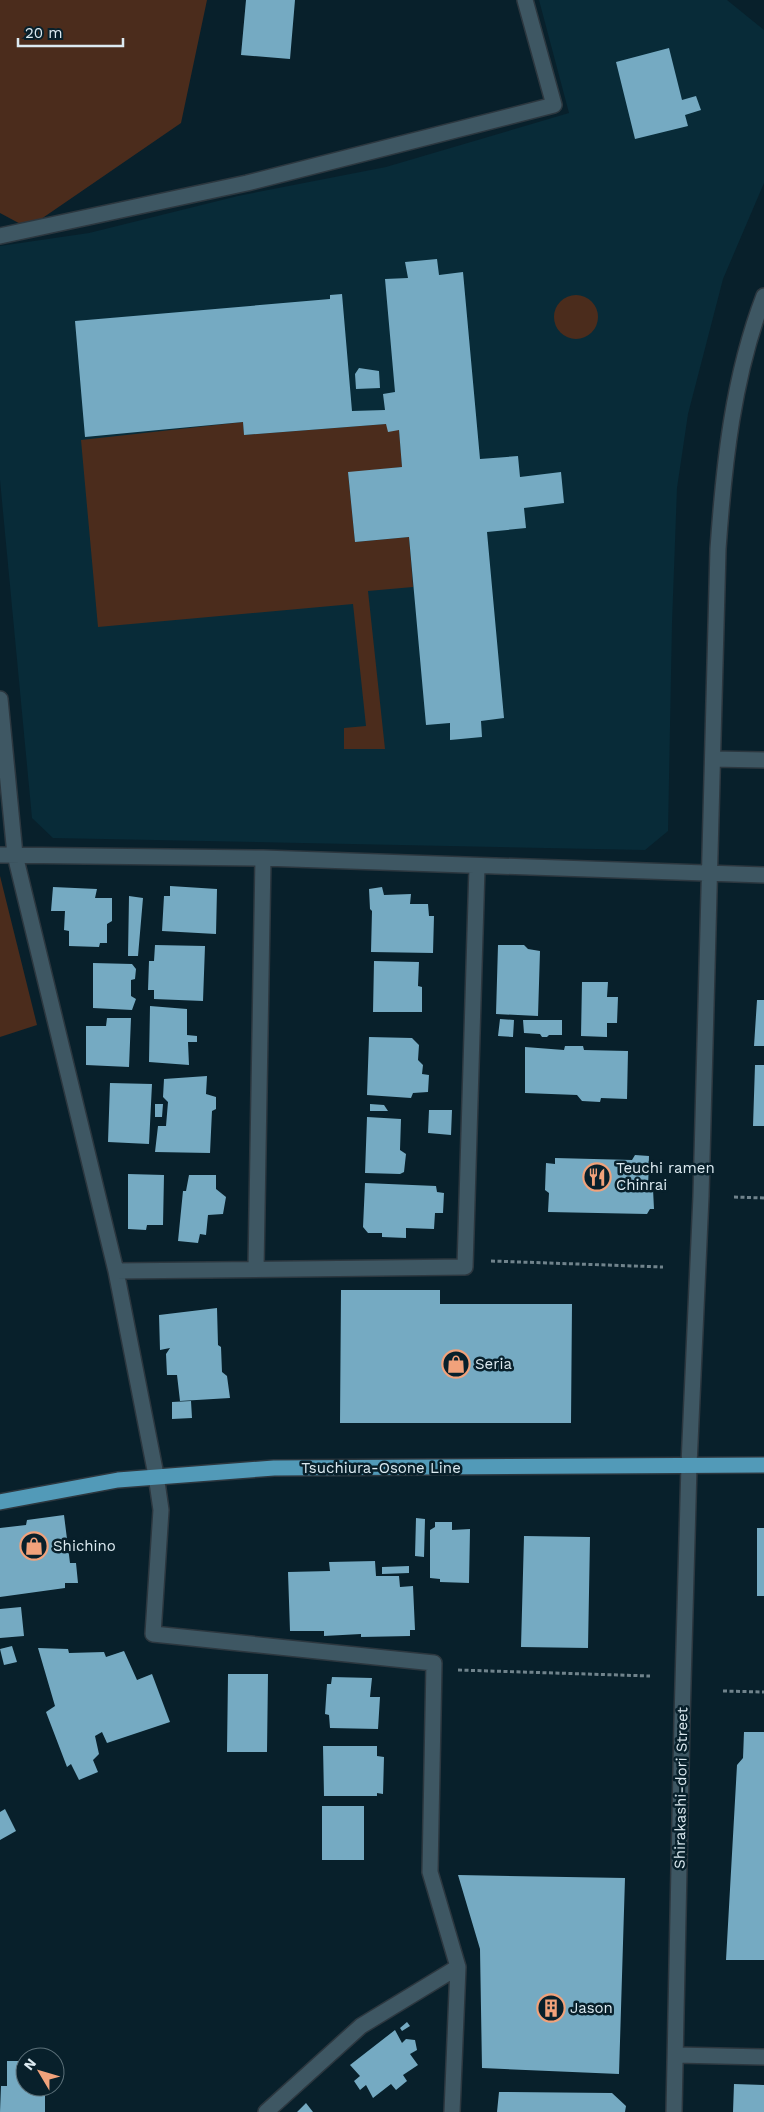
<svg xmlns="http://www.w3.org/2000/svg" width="764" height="2112" viewBox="0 0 764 2112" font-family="'Work Sans',sans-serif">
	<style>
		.built { fill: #082b38 }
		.green { fill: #4b2c1c }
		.building { fill: #75aac2 }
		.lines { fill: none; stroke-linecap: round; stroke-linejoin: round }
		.minor-casing { stroke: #2c373f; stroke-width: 18 }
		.major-casing { stroke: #2c373f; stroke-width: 18 }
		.path { stroke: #70838c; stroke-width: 3; stroke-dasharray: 4 2.5; stroke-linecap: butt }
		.minor { stroke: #3e5763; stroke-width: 15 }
		.major { stroke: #529ab8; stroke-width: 15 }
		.labels { text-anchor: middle; stroke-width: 5; stroke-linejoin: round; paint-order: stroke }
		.poi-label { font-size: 15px; fill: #dceaf1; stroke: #08202b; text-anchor: start }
		.street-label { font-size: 15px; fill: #dceaf1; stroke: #08202b }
	</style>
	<rect width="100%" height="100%" fill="#08202b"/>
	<path class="built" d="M539,0H727L764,30V183L723,279L688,414L677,488L672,623L668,831L645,850L53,838L32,818L0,480V246L89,233L238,196L386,167L569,113Z"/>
	<path class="green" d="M0,0H207L181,123L28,228L0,213Z
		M554 317a22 22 0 1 1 44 0a22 22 0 1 1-44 0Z
		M243,422L244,435L386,424L399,430L402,467L348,473L355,542L409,537L413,587L368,591L385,749H344V728L366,726L353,604L98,627L81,440Z
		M0,876L37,1025L0,1037Z"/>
	<path class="building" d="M246,0H295L290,59L241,55Z
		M669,48L682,100L696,96L701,110L685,115L688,126L635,139L616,62Z
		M437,259L439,275L463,272L480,459L518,456L520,477L561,472L564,503L524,508L526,528L487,532L504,718L481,721L482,737L450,740V723L426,725L409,537L355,542L348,472L402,467L399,430L388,432L386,424L244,435L243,422L85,437L75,321L330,299V295L342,294L352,411L385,410L383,394L395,392L385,279L408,278L405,262Z
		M359,368L379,371L380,388L356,389L355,374Z
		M170,886L217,889L216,934L162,931L164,896H170Z
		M53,887L97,889L95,898H112V921L107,924V943H100L99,947L69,946V931L64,930L65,911H51Z
		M382,887L384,895L411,894L410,904H428L429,916H434L433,953L371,952L372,911L370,909L369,889Z
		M129,896L143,898L138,956H128Z
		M155,945L205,946L203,1001L154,999V990H148L149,961H154Z
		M498,945H524L528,949L540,951L538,1016L496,1014Z
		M374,961L419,962L418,986L422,987V1012H373Z
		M93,963L132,964L136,969L135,979L131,980V996L136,999L132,1010L93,1008Z
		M582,982H608L607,997H618L617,1023H607V1037L581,1036Z
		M757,1000H764V1046H754Z
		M150,1006L187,1009V1035L197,1036V1042H188L189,1065L149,1062Z
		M107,1018H131L129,1067L86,1065V1026H106Z
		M500,1019L514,1020L513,1037L498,1036Z
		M523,1020H562V1035H549L547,1037H542L540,1034L524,1033Z
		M369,1037L412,1038L419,1045L418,1060L423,1065L422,1074L429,1075L428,1092L413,1093L411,1098L367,1095Z
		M565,1046H583L584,1050L628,1051L627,1099L601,1098L600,1102L582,1101L577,1095L525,1093V1047L564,1050Z
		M755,1065H764V1126H753Z
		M207,1076L206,1094L216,1097V1109L212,1111L210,1153L155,1152L158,1126H166L168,1102L163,1097L164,1079Z
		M110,1083L152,1084L149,1144L108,1142Z
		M155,1104H163L162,1117H155Z
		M370,1104L384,1105L388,1111H370Z
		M429,1110H452L451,1135L428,1133Z
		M367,1117L401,1119L400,1150L406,1154L404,1172L400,1174L365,1173Z
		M635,1155L649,1156L648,1190L653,1189L654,1209H650L647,1214L548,1212L549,1193L545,1190L546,1163L555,1164V1158L632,1160Z
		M128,1174L164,1175L163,1225H147L146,1230L128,1229Z
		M189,1175H216V1189L226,1197L223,1214L208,1215L206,1235L200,1234L198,1243L178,1241L183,1191H186Z
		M365,1183L436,1186L437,1192L444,1193L443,1213H435L434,1229L406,1228V1238L382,1237V1233H368L363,1227Z
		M341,1290H440V1304H572L571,1423H340Z
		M217,1308L218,1345L221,1347L222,1372L227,1376L230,1398L180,1401L177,1375H167L166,1354L170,1348L160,1350L159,1315Z
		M191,1401L192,1418L172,1419V1402Z
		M64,1515L70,1563H76L78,1583H65V1588L0,1597V1528L26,1525L27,1520Z
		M416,1518L425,1519L424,1557L415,1556Z
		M435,1522H452V1530L470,1529L469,1583L440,1582V1579L430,1578V1530L435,1527Z
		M757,1528H764V1596H757Z
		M524,1536L590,1537L588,1648L521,1647Z
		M375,1561L376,1576H399L400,1587L413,1586L415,1630H410V1636L361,1637V1634L324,1636V1631H290L288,1572L330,1571L329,1562Z
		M409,1566V1573L382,1574V1567Z
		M21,1607L24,1636L0,1638V1609Z
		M12,1646L17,1662L4,1665L0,1649Z
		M38,1648L68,1649L69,1653L104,1652L106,1657L124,1651L137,1680L152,1674L170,1722L107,1743L102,1732L95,1736L99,1754L93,1760L98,1772L79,1780L71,1764L67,1767L46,1712L55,1706Z
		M228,1674H268L267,1752H227Z
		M332,1677L372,1678L370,1697H380L378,1729L330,1728L329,1715L325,1714L327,1684H331Z
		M744,1732H764V1960H726L737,1765L743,1758Z
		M323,1746H377V1756L384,1757L383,1794L377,1793V1796H324Z
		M322,1806H364V1860H322Z
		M5,1809L16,1831L0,1840V1812Z
		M458,1875L625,1878L619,2074L482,2068L480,1949Z
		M407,2022L410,2026L402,2031L400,2028Z
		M395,2030L402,2043L406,2039L415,2040L417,2050L410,2054L418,2065L403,2075L407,2081L396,2090L391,2084L373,2098L366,2085L360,2090L354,2081L360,2076L350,2065Z
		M7,2061H25V2087H45V2112H0L1,2086H7Z
		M734,2084L764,2085V2112H733Z
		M499,2092L612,2093L626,2106L625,2112H497Z
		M306,2103L313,2112H297Z"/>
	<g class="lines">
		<g class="minor-casing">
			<path id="minor" d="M0,236L247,183L554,105L525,0
				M0,699L15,855L116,1271L156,1475L161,1510L153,1634L434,1663L430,1872L458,1967L452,2112
				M713,759L764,760
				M0,855L263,858L764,875
				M256,1268L263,858
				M116,1271L465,1267L477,867
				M676,2055L764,2057
				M266,2112L361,2026L458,1967
				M674,2112L682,1720L689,1465L701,1196L718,549C724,463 733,377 764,296"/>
		</g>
		<g class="major-casing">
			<path id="major" d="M0,1502L118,1480L274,1468L764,1465"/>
		</g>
		<path class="path" d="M734,1197L764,1198
			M491,1261L663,1267
			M458,1670L650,1676
			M723,1691L764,1692"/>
		<use href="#minor" class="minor"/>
		<use href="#major" class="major"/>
	</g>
	<defs>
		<g id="restaurant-ring" transform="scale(1.4375)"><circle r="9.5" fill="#08202b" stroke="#f1a27b" stroke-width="1.5"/><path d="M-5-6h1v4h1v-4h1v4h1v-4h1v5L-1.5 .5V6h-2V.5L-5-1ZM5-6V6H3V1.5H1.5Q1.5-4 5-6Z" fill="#f1a27b"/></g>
		<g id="shop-ring" transform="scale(1.4375)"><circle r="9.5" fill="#08202b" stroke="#f1a27b" stroke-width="1.5"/><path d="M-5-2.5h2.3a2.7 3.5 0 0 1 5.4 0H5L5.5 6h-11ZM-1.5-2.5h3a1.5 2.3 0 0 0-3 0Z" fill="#f1a27b"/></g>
		<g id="building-ring" transform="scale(1.4375)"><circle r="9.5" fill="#08202b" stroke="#f1a27b" stroke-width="1.5"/><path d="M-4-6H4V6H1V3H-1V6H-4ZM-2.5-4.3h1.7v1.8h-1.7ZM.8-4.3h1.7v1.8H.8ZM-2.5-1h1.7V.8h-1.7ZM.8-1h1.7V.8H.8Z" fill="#f1a27b"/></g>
	</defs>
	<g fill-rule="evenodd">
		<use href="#restaurant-ring" x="597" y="1177"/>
		<use href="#shop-ring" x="456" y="1364"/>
		<use href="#shop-ring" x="34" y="1546"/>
		<use href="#building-ring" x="551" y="2008"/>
	</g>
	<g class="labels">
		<g class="poi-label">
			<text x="616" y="1173">Teuchi ramen<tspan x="616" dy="17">Chinrai</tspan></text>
			<text x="475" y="1369">Seria</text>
			<text x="53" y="1551">Shichino</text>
			<text x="570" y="2013">Jason</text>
		</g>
		<g class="street-label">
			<text x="381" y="1473">Tsuchiura-Osone Line</text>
			<text transform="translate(681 1788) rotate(-89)" y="5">Shirakashi-dori Street</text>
		</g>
	</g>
	<g transform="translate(40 2072) rotate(308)"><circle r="24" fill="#08202b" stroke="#5d717a"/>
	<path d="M0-4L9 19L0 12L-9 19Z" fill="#f1a27b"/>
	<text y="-8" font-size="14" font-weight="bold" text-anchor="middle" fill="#dceaf1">N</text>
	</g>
	<path d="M18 38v8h105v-8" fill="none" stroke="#dceaf1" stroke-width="2.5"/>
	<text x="25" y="38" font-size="15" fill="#dceaf1" stroke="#08202b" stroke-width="4" paint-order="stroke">20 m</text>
</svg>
